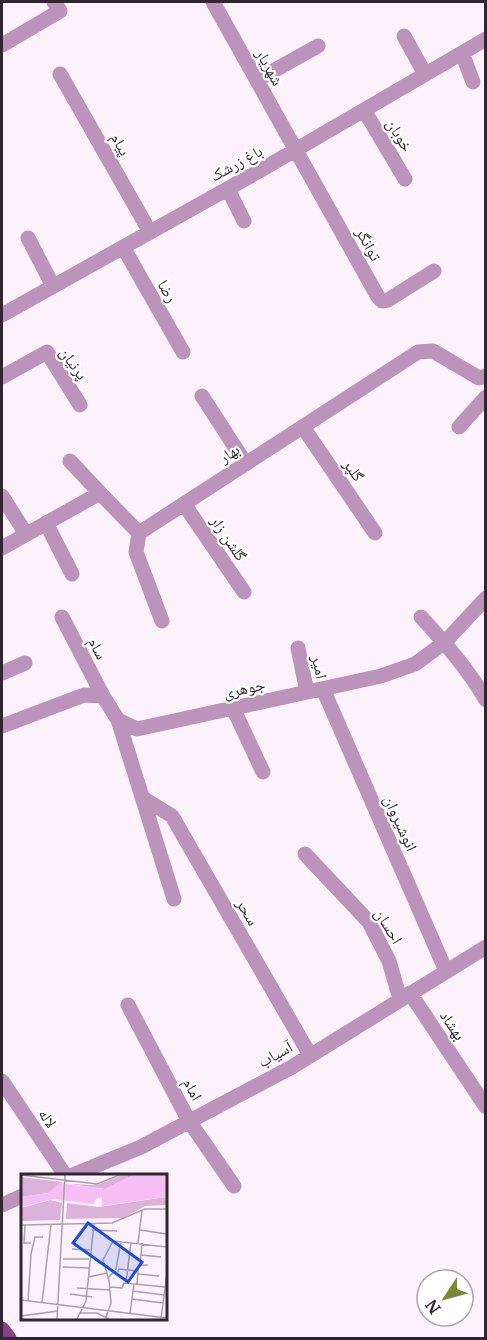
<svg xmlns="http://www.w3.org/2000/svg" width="487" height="1340" viewBox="0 0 487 1340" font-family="Merriweather,'Noto Naskh Arabic',serif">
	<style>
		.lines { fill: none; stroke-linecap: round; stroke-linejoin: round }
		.street { stroke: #bc94bb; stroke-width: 15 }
		.primary { stroke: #874087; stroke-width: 15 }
		.labels { text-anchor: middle; stroke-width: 4.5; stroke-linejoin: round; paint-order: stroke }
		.street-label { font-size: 16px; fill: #312630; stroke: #fff }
		.inset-road { fill: none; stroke: #aba0aa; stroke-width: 1.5 }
		.view { fill: #1d4ed8; fill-opacity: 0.15; stroke: #1d4ed8; stroke-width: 3 }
		.inset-edge { fill: none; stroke: #312630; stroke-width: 3 }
	</style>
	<rect width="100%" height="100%" fill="#fdf1fc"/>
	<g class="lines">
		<path class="street" d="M213,2L378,297L382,301L388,300L434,271
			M404,36L425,74
			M2,45L60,11L54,2
			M462,53L473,82
			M60,74L150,232
			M257,80L318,46
			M364,110L405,179
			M228,189L244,221
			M28,238L53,286
			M123,247L183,352
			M2,315L261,170L486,39
			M2,377L47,352L80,405
			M202,396L246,464
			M303,427L375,533
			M459,427L486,397
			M70,461L100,493
			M2,496L26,534
			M184,504L244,592
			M46,523L72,574
			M139,533L136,552L162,621
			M2,548L100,493L139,533L418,352L433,351L479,378L486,376
			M62,617L103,696
			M421,617C445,643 468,669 486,700
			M298,648L307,692
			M2,673L25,663
			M323,689L446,971
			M233,708L263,772
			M118,720L174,899
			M2,726L84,695L103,696L118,720L137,729L381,676L415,664L445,642L486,598
			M143,798L172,816L310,1055
			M305,854L369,922L389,961L400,999
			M410,993L486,1107
			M128,1005L189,1121L234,1186
			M2,1081L65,1175
			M73,1175L141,1147L292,1067L486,947
			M2,1205L22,1196"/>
		<path class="primary" d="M2,1329L9,1338"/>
	</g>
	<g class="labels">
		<g class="street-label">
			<text transform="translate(270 67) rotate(61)" y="6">شهریار</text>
			<text transform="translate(400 135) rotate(59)" y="6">خوبان</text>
			<text transform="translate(121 144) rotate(60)" y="6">پیام</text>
			<text transform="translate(236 163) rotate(-29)" y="6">باغ زرشک</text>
			<text transform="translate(369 244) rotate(61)" y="6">توانگر</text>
			<text transform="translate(168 291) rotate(60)" y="6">رضا</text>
			<text transform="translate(74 363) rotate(55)" y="6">پرنیان</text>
			<text transform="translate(229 453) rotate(-33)" y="6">بهار</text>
			<text transform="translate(354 470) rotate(56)" y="6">گلپر</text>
			<text transform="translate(229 538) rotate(56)" y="6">گلشن زار</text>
			<text transform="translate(98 648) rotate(62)" y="6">سام</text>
			<text transform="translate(320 667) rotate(78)" y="6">امیر</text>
			<text transform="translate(244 688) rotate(-12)" y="6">جوهری</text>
			<text transform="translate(401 823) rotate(66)" y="6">انوشیروان</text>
			<text transform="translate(248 912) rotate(60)" y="6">سحر</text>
			<text transform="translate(389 926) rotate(59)" y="6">احسان</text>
			<text transform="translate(453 1025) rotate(56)" y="6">بهشاد</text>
			<text transform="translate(275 1054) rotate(-29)" y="6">آسیاب</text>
			<text transform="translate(193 1089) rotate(62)" y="6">امام</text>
			<text transform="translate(48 1118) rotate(56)" y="6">لاله</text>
		</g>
	</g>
	<g transform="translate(21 1174)">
		<rect width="146" height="146" fill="#fdf1fc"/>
		<path d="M104,0H114L84,15L48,10L76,11ZM0,3L41,8V9L27,19L0,23ZM145,23V31L124,32L102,44L45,45L46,29L78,33ZM29,26L41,29L39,46L0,47V34Z" fill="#dcb2da"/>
		<path d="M114,0H145V23L81,32V23L75,25L73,30L31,25L0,33V23L27,19L38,9L84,15Z" fill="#f7bdf5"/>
		<path class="inset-road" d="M0,1L76,10L101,0M0,51L91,49L124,35H146M4,51L3,69H10M71,56L96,57M119,56L146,60M117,69L121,37M121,69L119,91H127M51,75L69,76M120,81L140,83M42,85H68M42,93L68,94M97,98L98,95L117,97L116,110M117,100L138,102M67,103L86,99M88,103L95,95L100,67M105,109L110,68M89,113L101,114L103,109L144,113M56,114L89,116M112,117L143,121M49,120L71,123M111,125L142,129M0,126L146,144M7,127L10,80L14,63H22M21,129L30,50M58,139H76L88,145M109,140L113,110M0,142L37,137M85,143L90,129L88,106L82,86L92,67L146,73M36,145L44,0M56,145L65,127L73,50M140,145L146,99"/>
		<path class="view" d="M67,49L121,88L107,108L52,69Z"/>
		<rect width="146" height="146" class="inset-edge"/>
	</g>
	<rect width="487" height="1340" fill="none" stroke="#312630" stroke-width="6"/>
	<g transform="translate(445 1298) rotate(234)"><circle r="28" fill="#ffffff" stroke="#ada8ac" stroke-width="1.5"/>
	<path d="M0-4.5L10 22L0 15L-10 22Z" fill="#7b8836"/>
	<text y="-9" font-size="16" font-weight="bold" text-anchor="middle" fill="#312630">N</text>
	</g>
</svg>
